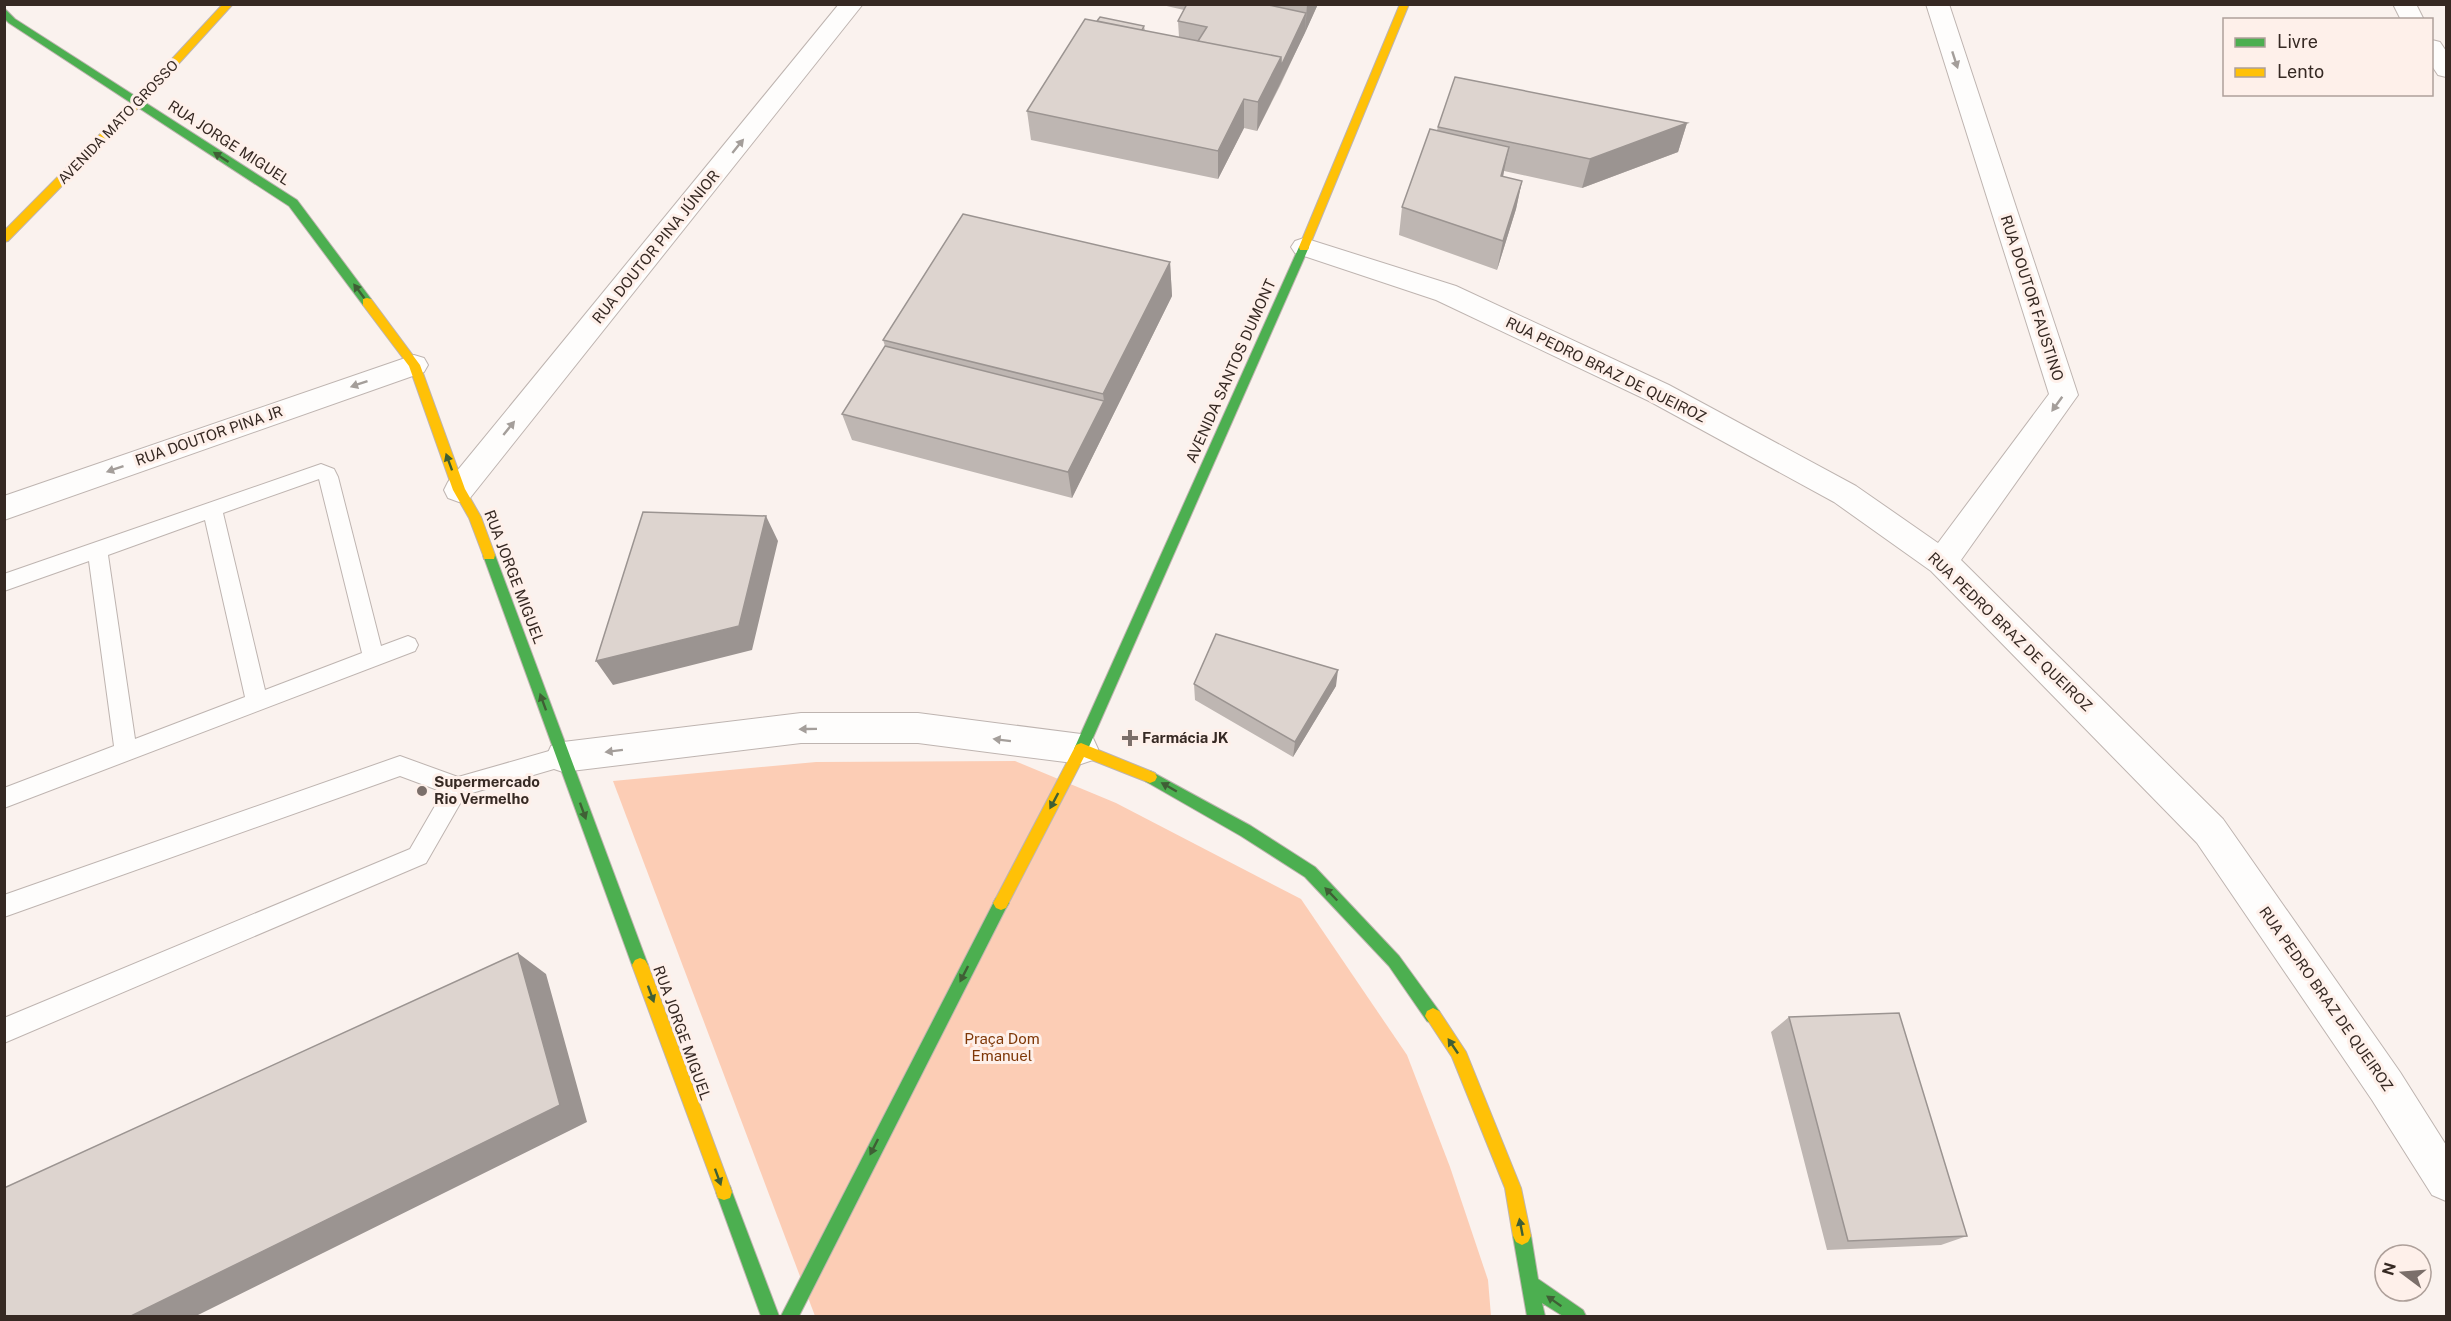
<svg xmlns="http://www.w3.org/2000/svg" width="2451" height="1321" viewBox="0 0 2451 1321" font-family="'Public Sans',sans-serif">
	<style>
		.green { fill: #fccdb5 }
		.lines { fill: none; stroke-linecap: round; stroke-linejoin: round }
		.lane-casing { stroke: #beb4b0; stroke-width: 2 }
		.street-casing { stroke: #beb4b0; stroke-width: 2 }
		.fast-casing { stroke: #beb4b0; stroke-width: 2 }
		.slow-casing { stroke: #beb4b0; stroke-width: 2 }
		.lane { fill: #fefdfc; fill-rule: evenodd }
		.street { fill: #fefdfc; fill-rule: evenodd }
		.fast { fill: #4caf50; fill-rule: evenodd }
		.slow { fill: #ffc107; fill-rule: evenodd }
		.wall { fill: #beb6b2 }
		.shaded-wall { fill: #9b9491 }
		.building { fill: #ddd4cf; stroke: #9b9491; stroke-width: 1.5 }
		.oneway { fill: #a49e9a }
		.oneway2 { fill: #3f5f35 }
		.poi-dot { fill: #7b6f6a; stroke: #fef0ea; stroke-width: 2 }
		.labels { text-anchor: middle; stroke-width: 6; stroke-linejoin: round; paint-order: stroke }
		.far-street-label { font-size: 14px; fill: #362923; stroke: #fef0ea }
		.street-label { font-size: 15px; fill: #362923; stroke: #fef0ea }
		.poi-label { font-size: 15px; font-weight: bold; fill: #362923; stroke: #fef0ea; text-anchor: start }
		.park-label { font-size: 15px; fill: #7f3808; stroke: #fef0ea }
	</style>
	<rect width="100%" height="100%" fill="#faf2ee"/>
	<path class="green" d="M1015,761L1116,803L1301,899L1407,1055L1450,1167L1488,1280L1491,1316H815L613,781L816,762Z"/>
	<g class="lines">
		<g class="lane-casing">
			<path id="lane" d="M321,464L334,469L338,477L381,646L408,636L415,639L418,645L415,651L4,808V788L114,746L89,561L4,591V574ZM319,479L362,653L265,690L223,513ZM205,520L245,697L135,739L108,555Z
				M563,747L571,750L574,757L571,764L465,795L426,863L4,1043V1018L410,849L443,792L400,776L4,917V895L400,756L458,777Z"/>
		</g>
		<g class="street-casing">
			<path id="street" d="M839,4H863L470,498L459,502L448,498L444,490L448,482Z
				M1926,4H1949L2078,395L1961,560L2223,819L2400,1072L2446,1145V1201L2432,1195L2372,1100L2197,843L1931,571L1834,502L1649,401L1436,300L1295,253L1291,247L1295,241L1304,238L1456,286L1669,385L1856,486L1938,543L2049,394Z
				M2393,4H2416L2424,20H2401Z
				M2432,40L2440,42L2446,51V77L2438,75L2432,66Z
				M414,355L424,358L428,365L424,372L4,520V496Z
				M801,713H918L1081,734L1093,738L1098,749L1093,760L1081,764L918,743H801L563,772L551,768L546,757L551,746L563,742Z"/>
		</g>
		<g class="fast-casing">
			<path id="fast" d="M4,8L15,19L297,200L371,299V305H363L289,206L9,23L4,18Z
				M1304,243L1309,247L1088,749L1086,753L1081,755L1076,753L1074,749L1299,247Z
				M489,550L495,555L648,965L645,970L640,972L635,970L632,965L483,555Z
				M1150,771L1251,826L1315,867L1399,956L1439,1011L1441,1016L1439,1021L1433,1024L1427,1021L1389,966L1305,877L1241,836L1145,781L1143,777L1145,773Z
				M1001,896L1006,898L1009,903L1006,908L799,1316H781L996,898Z
				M724,1184L730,1186L732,1192L779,1316H761L716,1192L718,1186Z
				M1522,1227L1528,1230L1531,1236L1538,1279L1583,1310L1586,1316H1563L1542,1303L1545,1316H1527L1513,1236L1516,1230Z"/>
		</g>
		<g class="slow-casing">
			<path id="slow" d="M223,4H233L141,105L8,241L4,242V231L133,101Z
				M1400,4H1409L1309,247L1308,250H1300L1299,247Z
				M367,298L371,299L420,365L465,489L481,517L495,555L494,559H484L483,555L469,518L453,490L409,366L363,305V299Z
				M1081,743L1155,773L1157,777L1155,781L1150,783L1084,757L1006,908L1001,910L996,908L993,903L996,898L1076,745Z
				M640,958L645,960L648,965L732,1192L730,1198L724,1200L718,1198L716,1192L632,965L635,960Z
				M1433,1008L1439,1011L1466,1052L1521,1188L1531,1236L1528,1242L1522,1245L1516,1242L1513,1236L1505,1188L1452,1057L1425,1016L1427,1011Z"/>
		</g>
		<use href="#lane" class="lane"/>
		<use href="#street" class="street"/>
		<use href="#fast" class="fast"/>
		<use href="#slow" class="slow"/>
	</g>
	<path class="wall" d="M1158,4H1318L1280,86L1257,131L1244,128L1218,179L1031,140L1027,111L1097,21L1144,26L1145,31L1179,37L1178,21L1184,10Z
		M1687,123L1678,152L1582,188L1504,171L1503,177L1522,181L1516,209L1497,270L1399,235L1402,207L1437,130L1438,127Z
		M1170,262L1172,296L1072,498L852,440L842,414L885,346L883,340Z
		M1194,684L1336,686L1293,757L1195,700Z
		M1789,1017L1967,1236L1941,1245L1827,1250L1771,1032Z"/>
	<path class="shaded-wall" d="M1307,4H1318L1305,33Z
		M1306,13L1305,33L1257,131L1258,102L1281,57Z
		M1244,99V128L1218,179V151Z
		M1687,123L1678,152L1582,188L1590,159Z
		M1509,147L1503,176L1495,205L1501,176Z
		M1522,181L1516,209L1497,270L1503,241Z
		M1170,262L1172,296L1072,498L1068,472L1104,401L1103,394Z
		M766,516L778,541L752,650L613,685L596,661Z
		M1338,670L1336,686L1293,757L1295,742Z
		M518,953L546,974L587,1122L194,1317H129Z"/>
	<path class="building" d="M1187,4H1264L1306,13L1281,66V57L1198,41L1207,27L1178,21Z
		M1100,17L1144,26L1142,30L1097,21Z
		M1085,19L1281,57L1258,102L1244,99L1218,151L1027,111Z
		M1455,77L1687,123L1590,159L1438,127Z
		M1430,129L1509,147L1501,176L1522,181L1503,241L1402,207Z
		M963,214L1170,262L1103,394L883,340Z
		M885,346L1104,401L1068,472L842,414Z
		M643,512L766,516L739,626L596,661Z
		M1216,634L1338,670L1295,742L1194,684Z
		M518,953L560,1105L129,1317H4V1188Z
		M1899,1013L1967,1236L1848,1241L1789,1017Z"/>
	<defs><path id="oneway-solid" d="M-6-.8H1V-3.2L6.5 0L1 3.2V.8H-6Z" transform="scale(1.5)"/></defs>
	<g class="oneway">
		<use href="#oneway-solid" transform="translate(1955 60) rotate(72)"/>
		<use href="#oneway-solid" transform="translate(738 146) rotate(-51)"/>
		<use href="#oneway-solid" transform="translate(359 384) rotate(161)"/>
		<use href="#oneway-solid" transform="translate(2057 404) rotate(126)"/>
		<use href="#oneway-solid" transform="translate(509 428) rotate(-51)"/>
		<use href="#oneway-solid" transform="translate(115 469) rotate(161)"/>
		<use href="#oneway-solid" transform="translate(808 729) rotate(179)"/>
		<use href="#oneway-solid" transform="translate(1002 740) rotate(-173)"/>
		<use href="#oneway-solid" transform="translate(614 751) rotate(173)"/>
	</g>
	<g class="oneway2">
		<use href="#oneway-solid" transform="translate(221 157) rotate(-147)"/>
		<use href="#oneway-solid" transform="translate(359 291) rotate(-127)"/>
		<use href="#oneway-solid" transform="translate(449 462) rotate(-110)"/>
		<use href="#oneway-solid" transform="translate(543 702) rotate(-110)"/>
		<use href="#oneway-solid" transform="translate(1169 787) rotate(-150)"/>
		<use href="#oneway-solid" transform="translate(1054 801) rotate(118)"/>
		<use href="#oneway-solid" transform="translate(583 811) rotate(70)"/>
		<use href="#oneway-solid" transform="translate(1331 894) rotate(-134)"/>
		<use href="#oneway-solid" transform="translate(964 974) rotate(117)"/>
		<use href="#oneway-solid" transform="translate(651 994) rotate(70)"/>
		<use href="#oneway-solid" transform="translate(1453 1046) rotate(-124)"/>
		<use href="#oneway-solid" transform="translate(874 1147) rotate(117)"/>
		<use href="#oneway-solid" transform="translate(718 1177) rotate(70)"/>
		<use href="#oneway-solid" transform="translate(1521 1227) rotate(-101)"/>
		<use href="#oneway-solid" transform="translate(1554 1301) rotate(-145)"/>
	</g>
	<g class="poi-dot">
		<path d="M1127 729h6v6h6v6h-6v6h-6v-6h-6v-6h6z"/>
		<circle cx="422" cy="791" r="6"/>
	</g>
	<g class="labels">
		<g class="far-street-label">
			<text transform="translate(118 122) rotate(-46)" y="5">AVENIDA MATO GROSSO</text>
		</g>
		<g class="street-label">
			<text transform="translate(229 143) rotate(33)" y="5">RUA JORGE MIGUEL</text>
			<text transform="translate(656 247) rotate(-51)" y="5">RUA DOUTOR PINA JÚNIOR</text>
			<text transform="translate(2032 298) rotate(72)" y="5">RUA DOUTOR FAUSTINO</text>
			<text transform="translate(1606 370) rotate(26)" y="5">RUA PEDRO BRAZ DE QUEIROZ</text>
			<text transform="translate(1231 371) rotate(-66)" y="5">AVENIDA SANTOS DUMONT</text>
			<text transform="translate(209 436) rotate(-19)" y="5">RUA DOUTOR PINA JR</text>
			<text transform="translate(514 577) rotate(69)" y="5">RUA JORGE MIGUEL</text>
			<text transform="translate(2010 632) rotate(44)" y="5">RUA PEDRO BRAZ DE QUEIROZ</text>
			<text transform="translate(2326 999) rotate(55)" y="5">RUA PEDRO BRAZ DE QUEIROZ</text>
			<text transform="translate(682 1033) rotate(70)" y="5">RUA JORGE MIGUEL</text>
		</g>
		<g class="poi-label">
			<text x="1142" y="743">Farmácia JK</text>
			<text x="434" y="787">Supermercado<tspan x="434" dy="17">Rio Vermelho</tspan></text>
		</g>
		<g class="park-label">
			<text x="1002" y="1044">Praça Dom<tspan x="1002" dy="17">Emanuel</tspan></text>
		</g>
	</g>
	<rect width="2451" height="1321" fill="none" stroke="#362923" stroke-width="12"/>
	<rect x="2223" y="18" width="210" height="78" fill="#fef0ea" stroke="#aea09a" stroke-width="1.5"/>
	<rect x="2235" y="38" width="30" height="9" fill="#4caf50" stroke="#aea09a" stroke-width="1.5"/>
	<text x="2277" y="48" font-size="18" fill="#362923">Livre</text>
	<rect x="2235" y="68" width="30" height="9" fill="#ffc107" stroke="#aea09a" stroke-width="1.5"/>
	<text x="2277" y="78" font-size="18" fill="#362923">Lento</text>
	<g transform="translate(2403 1273) rotate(286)"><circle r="28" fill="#fef0ea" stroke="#aea09a" stroke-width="1.5"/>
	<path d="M0-4.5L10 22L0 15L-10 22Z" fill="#7b6f6a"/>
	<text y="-9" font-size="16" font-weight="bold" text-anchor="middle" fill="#362923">N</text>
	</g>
</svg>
